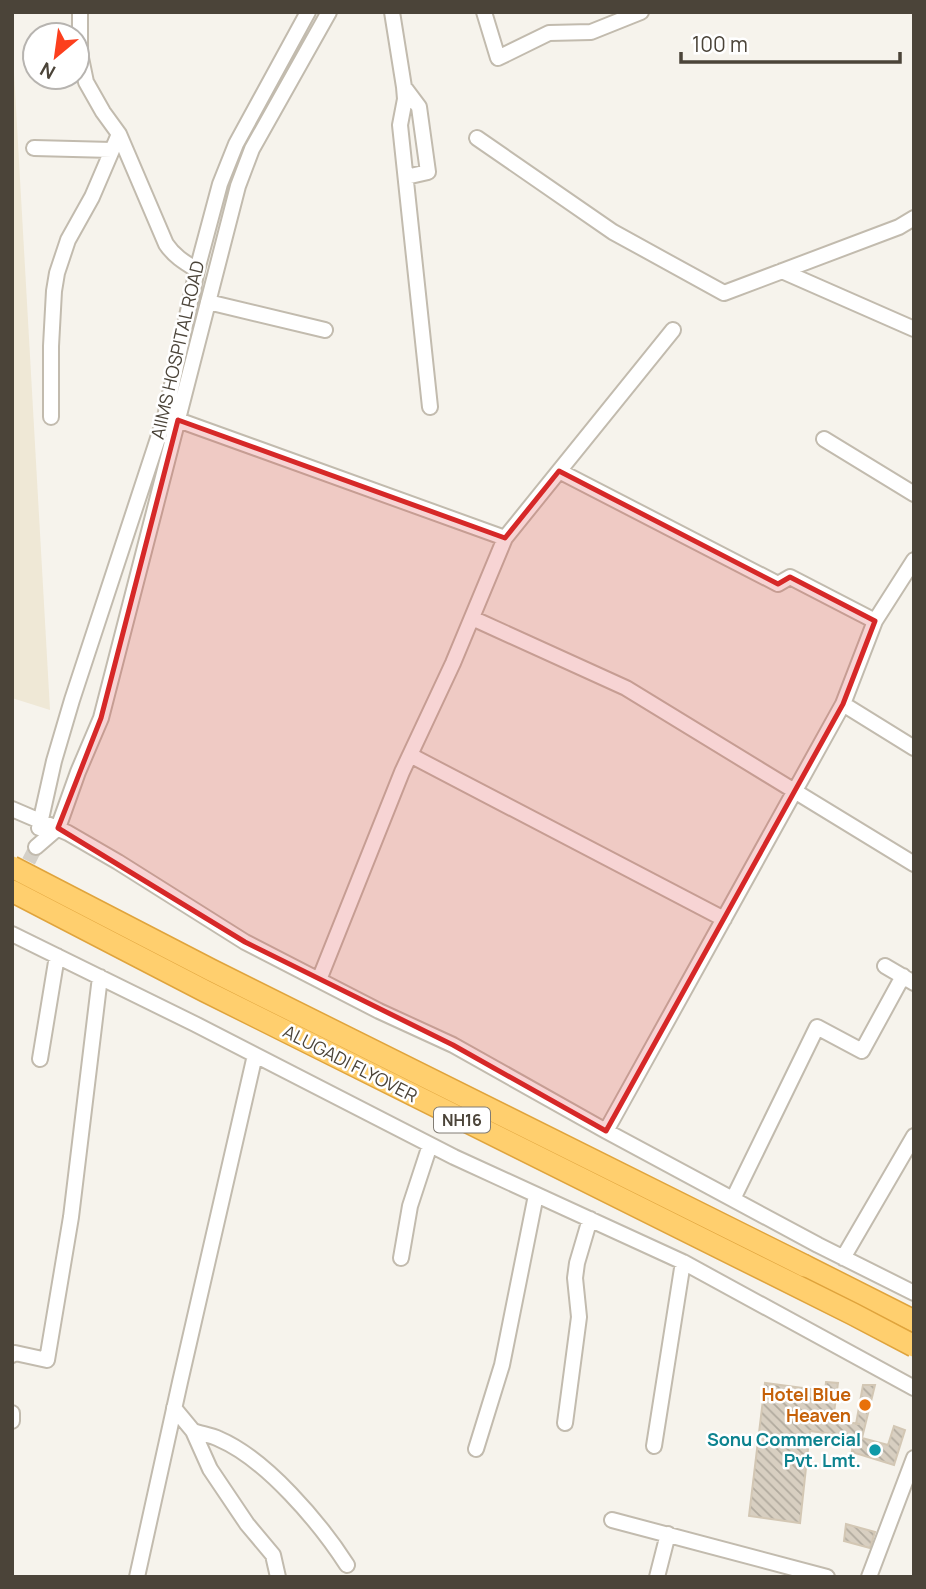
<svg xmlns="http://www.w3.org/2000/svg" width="926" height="1589" viewBox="0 0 926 1589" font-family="Manrope,sans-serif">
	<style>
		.education { fill: #efe8d6 }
		.building { fill: url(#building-back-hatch); stroke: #d3c7b4; stroke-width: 2 }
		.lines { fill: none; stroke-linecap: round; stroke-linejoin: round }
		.minor-tunnel { stroke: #d4d0c8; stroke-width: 14; stroke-dasharray: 14 7; stroke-linecap: butt }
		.minor-casing { stroke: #c2bbae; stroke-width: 18 }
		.highway-casing { stroke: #e0a43c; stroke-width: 24 }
		.minor { stroke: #fff; stroke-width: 14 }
		.highway { stroke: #ffcf6e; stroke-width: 21 }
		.highway-bridge-casing { stroke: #e0a43c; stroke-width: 24; stroke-linecap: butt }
		.highway-bridge { stroke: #ffcf6e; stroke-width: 21 }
		.marked { fill: #d62828; fill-opacity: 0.2; stroke: #d62828; stroke-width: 5; stroke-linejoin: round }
		.food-dot { fill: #e8710a; stroke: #fff; stroke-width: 2.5 }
		.culture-dot { fill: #0f9aa8; stroke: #fff; stroke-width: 2.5 }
		.labels { text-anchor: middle; stroke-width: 5; stroke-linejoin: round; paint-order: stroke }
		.shield { fill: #fff; stroke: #817c74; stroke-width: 2 }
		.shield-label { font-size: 16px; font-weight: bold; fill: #4b4439 }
		.street-label { font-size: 18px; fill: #4b4439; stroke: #fff }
		.food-label { font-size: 18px; font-weight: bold; fill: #c56008; stroke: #fff; text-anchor: end }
		.culture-label { font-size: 18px; font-weight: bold; fill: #0d838f; stroke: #fff; text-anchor: end }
	</style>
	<defs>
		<pattern id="building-back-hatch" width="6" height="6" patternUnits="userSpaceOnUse" patternTransform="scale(1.75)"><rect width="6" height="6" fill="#d8cfc1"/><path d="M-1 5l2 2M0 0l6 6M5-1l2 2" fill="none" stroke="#b1aa9e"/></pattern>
	</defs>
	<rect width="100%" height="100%" fill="#f6f3ec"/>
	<path class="education" d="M12,37L50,710L12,698Z"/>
	<path class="building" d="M826,1382L838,1383L833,1420L860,1424H856L863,1385H875L862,1438L888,1445L894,1426L905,1430L894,1465L852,1452L853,1437L810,1431L800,1523L749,1516L765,1383L825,1391Z
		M846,1524L875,1532L870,1548L844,1541Z"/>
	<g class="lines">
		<path class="minor-tunnel" d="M19,880L36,847"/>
		<g class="minor-casing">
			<path id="minor" d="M80,12V53L86,82L103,112L119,134L166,244C174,256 184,262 197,270
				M392,12L404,87L405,99L400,125L430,407
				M484,12L498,58L549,33L591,32L641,12
				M404,87L419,107L428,172L406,177
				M477,138L613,232L724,293L899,227L914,218
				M34,148L112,150
				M782,271L914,329
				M208,302L325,330
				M51,417V346L54,291L57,273L68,240L92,197L119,134
				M178,420L505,538L453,663L402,772L319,980
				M824,439L914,494
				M559,471L778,584L790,577L875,621
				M505,538L673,330
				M472,618L626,688L914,864
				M843,704L914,748
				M410,755L724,919
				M12,809L68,833L118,862L245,942L379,1011L453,1045L606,1131L818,1245L914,1293
				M39,828L54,761L72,700L165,417L197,270L220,184L236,144L308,12
				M36,847L58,828L78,772L101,718L238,186L252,149L329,12
				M12,934L195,1024L454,1157L683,1262L914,1388
				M885,966L914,983
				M40,1059L57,956
				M606,1131L843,704L875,621L914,560
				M733,1199L817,1027L862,1051L903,976
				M401,1258L410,1206L430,1145
				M843,1258L914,1136
				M12,1355L15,1353L47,1360L71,1217L100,977
				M174,1408L193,1431L210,1469L247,1524L273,1555L278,1577
				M12,1413V1421
				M565,1423L579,1317L575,1278L577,1263L590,1219
				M193,1431C201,1434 211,1435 219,1439C266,1459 320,1523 347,1565
				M654,1446L683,1262
				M476,1449L502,1365L536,1195
				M612,1520L827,1577
				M137,1577L180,1382L255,1055
				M657,1577L668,1534
				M869,1577L914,1458"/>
		</g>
		<g class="highway-casing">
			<path id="highway" d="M805,1266L914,1321"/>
		</g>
		<use href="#minor" class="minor"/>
		<use href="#highway" class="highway"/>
		<g class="highway-bridge-casing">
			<path id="highway-bridge" d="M12,867L211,970L805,1266
				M12,891L205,991L853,1314L914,1346"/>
		</g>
		<use href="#highway-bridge" class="highway-bridge"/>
	</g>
	<path class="marked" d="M178,420L505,538L559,471L778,584L790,577L875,621L843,704L606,1131L453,1045L245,942L58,828L101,718Z"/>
	<circle class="food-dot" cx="865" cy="1405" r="7"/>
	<circle class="culture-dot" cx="875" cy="1450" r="7"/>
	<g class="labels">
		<rect class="shield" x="434" y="1107.5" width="56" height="25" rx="5"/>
		<g class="shield-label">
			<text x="462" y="1126">NH16</text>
		</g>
		<g class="street-label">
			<text transform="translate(178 350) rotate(-77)" y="6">AIIMS HOSPITAL ROAD</text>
			<text transform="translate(350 1064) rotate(27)" y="6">ALUGADI FLYOVER</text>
		</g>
		<g class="food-label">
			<text x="851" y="1401">Hotel Blue<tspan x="851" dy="21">Heaven</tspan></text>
		</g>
		<g class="culture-label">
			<text x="861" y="1446">Sonu Commercial<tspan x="861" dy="21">Pvt. Lmt.</tspan></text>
		</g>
	</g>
	<rect width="926" height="1589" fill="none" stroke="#4b4439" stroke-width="28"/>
	<g transform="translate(56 56) rotate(209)"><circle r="33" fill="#ffffff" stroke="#b7b4b0" stroke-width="2"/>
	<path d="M0-5L12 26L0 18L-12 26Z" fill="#fc3f1d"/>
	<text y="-10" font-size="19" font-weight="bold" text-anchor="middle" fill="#4b4439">N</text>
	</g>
	<path d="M681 52v10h219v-10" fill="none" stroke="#4b4439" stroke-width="3.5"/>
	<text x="692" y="52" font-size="21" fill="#4b4439" stroke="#ffffff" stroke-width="5" paint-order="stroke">100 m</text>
</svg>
